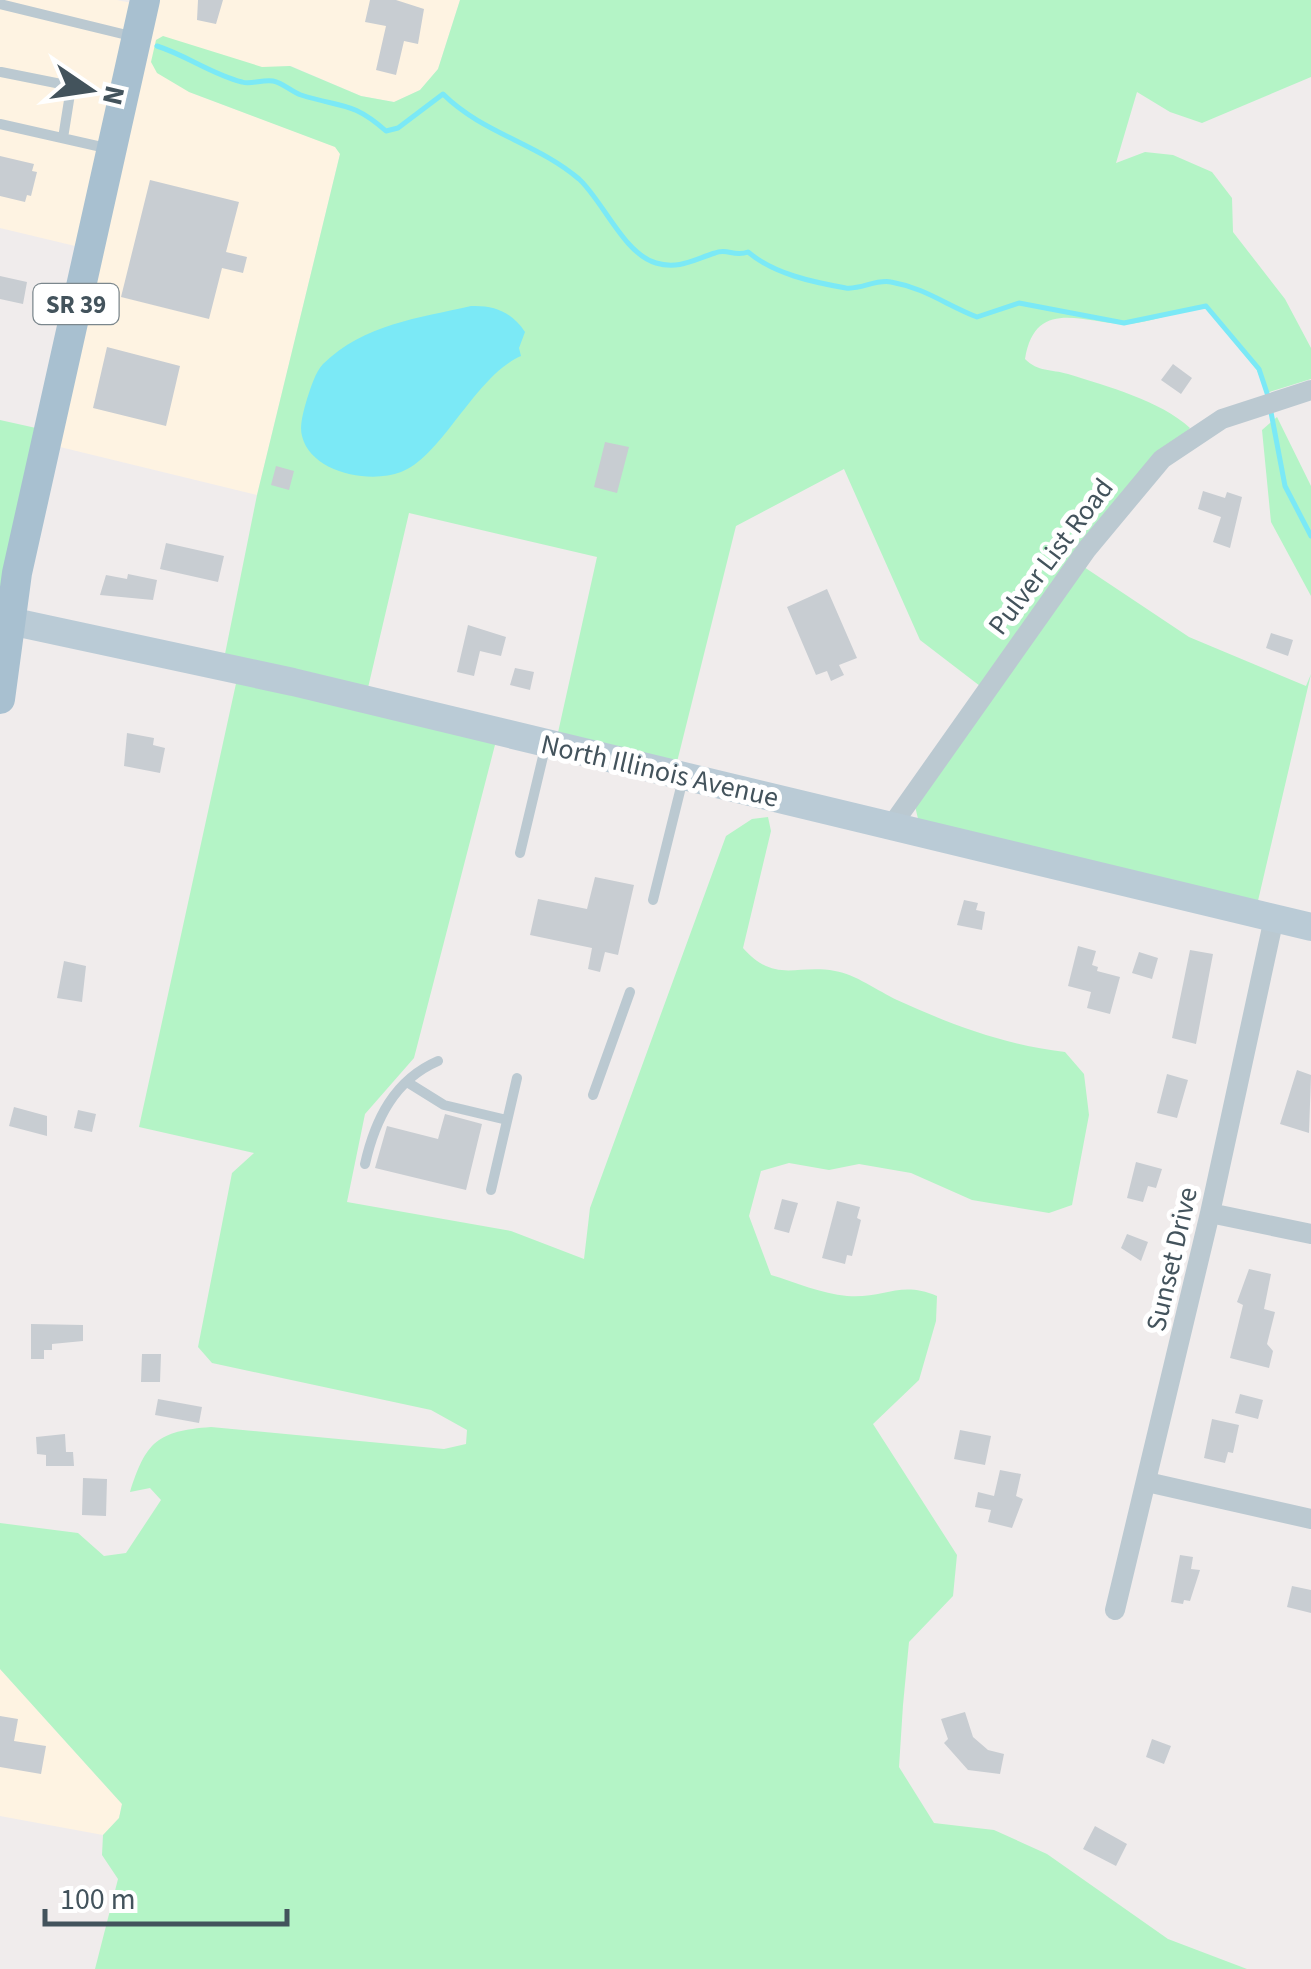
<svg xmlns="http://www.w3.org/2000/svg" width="1311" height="1969" viewBox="0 0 1311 1969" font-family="'Source Sans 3',sans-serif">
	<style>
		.commercial { fill: #fef3e2 }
		.green { fill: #b4f4c6 }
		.water { fill: #7be9f6 }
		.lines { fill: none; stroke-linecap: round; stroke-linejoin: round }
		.stream { stroke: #7be9f6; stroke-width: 5 }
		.building { fill: #c8cdd2 }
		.lane { stroke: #bbc9d1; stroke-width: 10 }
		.street { stroke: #bbc9d1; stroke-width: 20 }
		.secondary { stroke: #bacbd6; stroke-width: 28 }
		.primary { stroke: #a8c0d0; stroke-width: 30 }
		.labels { text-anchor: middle; stroke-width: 10; stroke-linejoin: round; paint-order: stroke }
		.shield { fill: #fff; stroke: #7b878d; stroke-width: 2.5 }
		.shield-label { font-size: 25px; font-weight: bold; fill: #43535c }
		.street-label { font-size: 28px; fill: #43535c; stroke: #fff }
	</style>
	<rect width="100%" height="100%" fill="#f0ecec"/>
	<path class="commercial" d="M0,0H117L151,7L153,0H460L438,69L420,90L394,102L361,96L291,66L262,68L163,37L156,40L189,92L336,147L340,154L257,495L56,446L96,251L0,228Z
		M0,1669L122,1804L119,1818L103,1835L0,1816Z"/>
	<path class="green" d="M460,0H1311V77L1202,123L1170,112L1137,92L1116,163L1145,152L1173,155L1212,172L1232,198L1233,232L1285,299L1311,348V379L1266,393L1257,370L1205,307C1182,309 1159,320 1136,323C1095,330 1036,290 1025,359C1038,372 1051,369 1068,374C1107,386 1161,401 1190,428L980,686L920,640L844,469L736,526L676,766L557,737L597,557L409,513L367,692L224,659L257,495L340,154L335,147L189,92L157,73L151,62L156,40L163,36L262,67L290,66L361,96L394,102L420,90L438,69Z
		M1277,417L1311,486V596L1271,522L1262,430Z
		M0,420L36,428L0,592Z
		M1084,567L1189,637L1306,686L1311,674L1257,905L919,823L915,806Z
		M237,679L496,741L414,1058L365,1114L347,1202L511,1231L584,1259L590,1208L726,836L752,819L768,817L771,831L743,948C775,984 795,964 835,971C855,974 878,991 897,1000C952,1025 1005,1045 1065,1052L1084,1074L1089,1115L1072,1205L1049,1213L972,1200L911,1173L859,1164L829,1170L789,1163L761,1171L749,1216L771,1275C795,1282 822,1294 847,1296C884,1299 900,1280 937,1296L936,1321L919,1380L873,1424L957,1555L953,1596L909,1642L903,1705L899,1767L934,1823L994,1830L1047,1854L1168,1939L1247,1969H95L118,1879L102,1855L103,1835L119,1818L122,1804L0,1669V1523L78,1533L104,1556L126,1553L161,1500L150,1488L130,1492C146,1442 157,1431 211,1427L444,1449L466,1444L467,1430L431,1410L212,1363L198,1347L232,1173L254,1153L139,1127Z"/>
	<path class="water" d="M471,306C494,305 512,312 525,332L519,348L521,356C475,376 442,457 401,472C370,484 311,473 302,436C299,425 304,410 307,399C311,387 315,373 323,364C364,324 419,318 471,306Z"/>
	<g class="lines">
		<path class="stream" d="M157,46C188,56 211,74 242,82C251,85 263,79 273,81C283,83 292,92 301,95C342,108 352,101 386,131L398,128L443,94C482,133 537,143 579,179C603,201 624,254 656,263C679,270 695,259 715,253C727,248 734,257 748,252C774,274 812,282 846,288C860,290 876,279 891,282C925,288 946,305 977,317L1019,303L1124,323L1206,306L1259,369L1268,396
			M1270,407L1285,486L1311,536"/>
	</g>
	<path class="building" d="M198,0H223L216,24L197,20Z
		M370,0H396L424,9L418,44L404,41L396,75L376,70L386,26L365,22Z
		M0,156L34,164L32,171L37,172L31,196L27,195L25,202L0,196Z
		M150,180L239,202L226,252L247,257L243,273L222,268L209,319L121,297Z
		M0,276L27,282L23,304L0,299Z
		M107,347L180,366L166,426L93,408Z
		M1173,364L1192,378L1181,394L1161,380Z
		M605,442L629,447L617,493L594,487Z
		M276,466L294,471L289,490L271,485Z
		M1203,491L1225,498L1227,492L1242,497L1230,548L1213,542L1221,517L1198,509Z
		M166,543L224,556L218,582L160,569Z
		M128,574L157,580L153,600L100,595L106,575L127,579Z
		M827,589L857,658L839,665L844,675L831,681L827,671L816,675L787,607Z
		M468,625L506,637L501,656L480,651L474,676L457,672Z
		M1271,633L1293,640L1288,656L1266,648Z
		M515,668L534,672L530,690L510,685Z
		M127,733L154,738L153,745L165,748L160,773L124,766Z
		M595,877L634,885L618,955L605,952L600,972L588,969L592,948L530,935L538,899L587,909Z
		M964,900L978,903L976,910L985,912L982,930L957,925Z
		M1078,946L1096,951L1092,965L1098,967L1097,971L1120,977L1110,1014L1087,1008L1091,992L1068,986Z
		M1190,950L1213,954L1196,1044L1172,1038Z
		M1139,952L1158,958L1152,979L1132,973Z
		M64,961L86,966L82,1002L57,998Z
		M1297,1070L1311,1075L1309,1133L1280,1124Z
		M1167,1074L1188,1080L1177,1118L1157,1113Z
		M14,1107L47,1116V1136L9,1126Z
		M78,1110L96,1114L92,1132L74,1128Z
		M445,1114L482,1124L466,1190L375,1168L387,1126L438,1139Z
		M1136,1162L1162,1169L1156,1188L1148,1186L1143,1202L1127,1198Z
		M782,1199L798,1203L789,1233L774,1229Z
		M837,1201L860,1207L857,1218L861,1220L852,1256L847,1255L845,1264L822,1258Z
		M1127,1234L1148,1242L1141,1261L1121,1248Z
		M1249,1269L1271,1274L1264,1309L1275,1312L1267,1344L1273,1351L1269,1368L1230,1358L1243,1305L1237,1302Z
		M31,1324L83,1325V1341L52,1344V1350H44V1359H31Z
		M142,1354H161L160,1382H141Z
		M1240,1394L1263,1400L1258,1419L1235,1413Z
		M158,1399L202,1407L199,1423L155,1415Z
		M1212,1419L1239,1425L1233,1453L1228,1452L1225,1463L1204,1458Z
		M960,1430L991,1436L985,1465L954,1459Z
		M65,1434L66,1452H73L74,1466H46V1455L37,1454L36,1437Z
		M1000,1470L1021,1474L1016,1496L1023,1499L1012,1528L988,1522L991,1510L975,1507L978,1492L994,1496Z
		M83,1478L107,1479L106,1516L82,1515Z
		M1180,1555L1193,1557L1191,1569L1200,1570L1190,1601L1184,1600L1183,1604L1171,1602Z
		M1292,1586L1311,1590V1613L1287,1607Z
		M965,1712L973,1737L988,1750L1004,1754L1000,1774L968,1770L944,1743L948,1739L941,1719Z
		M0,1716L18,1719L14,1741L46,1746L41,1774L0,1767Z
		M1152,1739L1171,1746L1164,1764L1146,1757Z
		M1095,1826L1127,1844L1116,1866L1083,1849Z"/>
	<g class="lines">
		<path class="lane" d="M0,4L135,37
			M1,72L66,85L70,94L63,138
			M0,124L106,148
			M520,853L546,744
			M653,900L683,779
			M407,1082L444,1105L507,1120
			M593,1095L630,992
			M365,1164C375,1120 394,1080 438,1061
			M491,1190L517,1078"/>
		<path class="street" d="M892,825L1087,549L1162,459L1222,419L1311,390
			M1210,1213L1311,1234
			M1147,1482L1311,1519
			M1115,1610L1210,1213L1274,918"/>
		<path class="secondary" d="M0,619L293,682L1311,927"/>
		<path class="primary" d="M0,699L17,573L145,0"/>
	</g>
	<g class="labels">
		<rect class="shield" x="33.5" y="284" width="85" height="40" rx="8"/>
		<g class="shield-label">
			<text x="76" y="313">SR 39</text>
		</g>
		<g class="street-label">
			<text transform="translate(1050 556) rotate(-53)" y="10">Pulver List Road</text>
			<text transform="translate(660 770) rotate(13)" y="10">North Illinois Avenue</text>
			<text transform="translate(1171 1259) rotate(-77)" y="10">Sunset Drive</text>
		</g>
	</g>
	<g transform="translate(90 90) rotate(103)" stroke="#ffffff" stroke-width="8" paint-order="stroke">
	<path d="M0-8L18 38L0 25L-18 38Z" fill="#43535c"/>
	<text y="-15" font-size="28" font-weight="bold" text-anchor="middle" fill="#43535c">N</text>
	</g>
	<path d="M45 1909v15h242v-15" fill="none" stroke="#43535c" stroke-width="5"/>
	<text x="60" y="1909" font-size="30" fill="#43535c" stroke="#ffffff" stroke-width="8" paint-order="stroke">100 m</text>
</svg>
